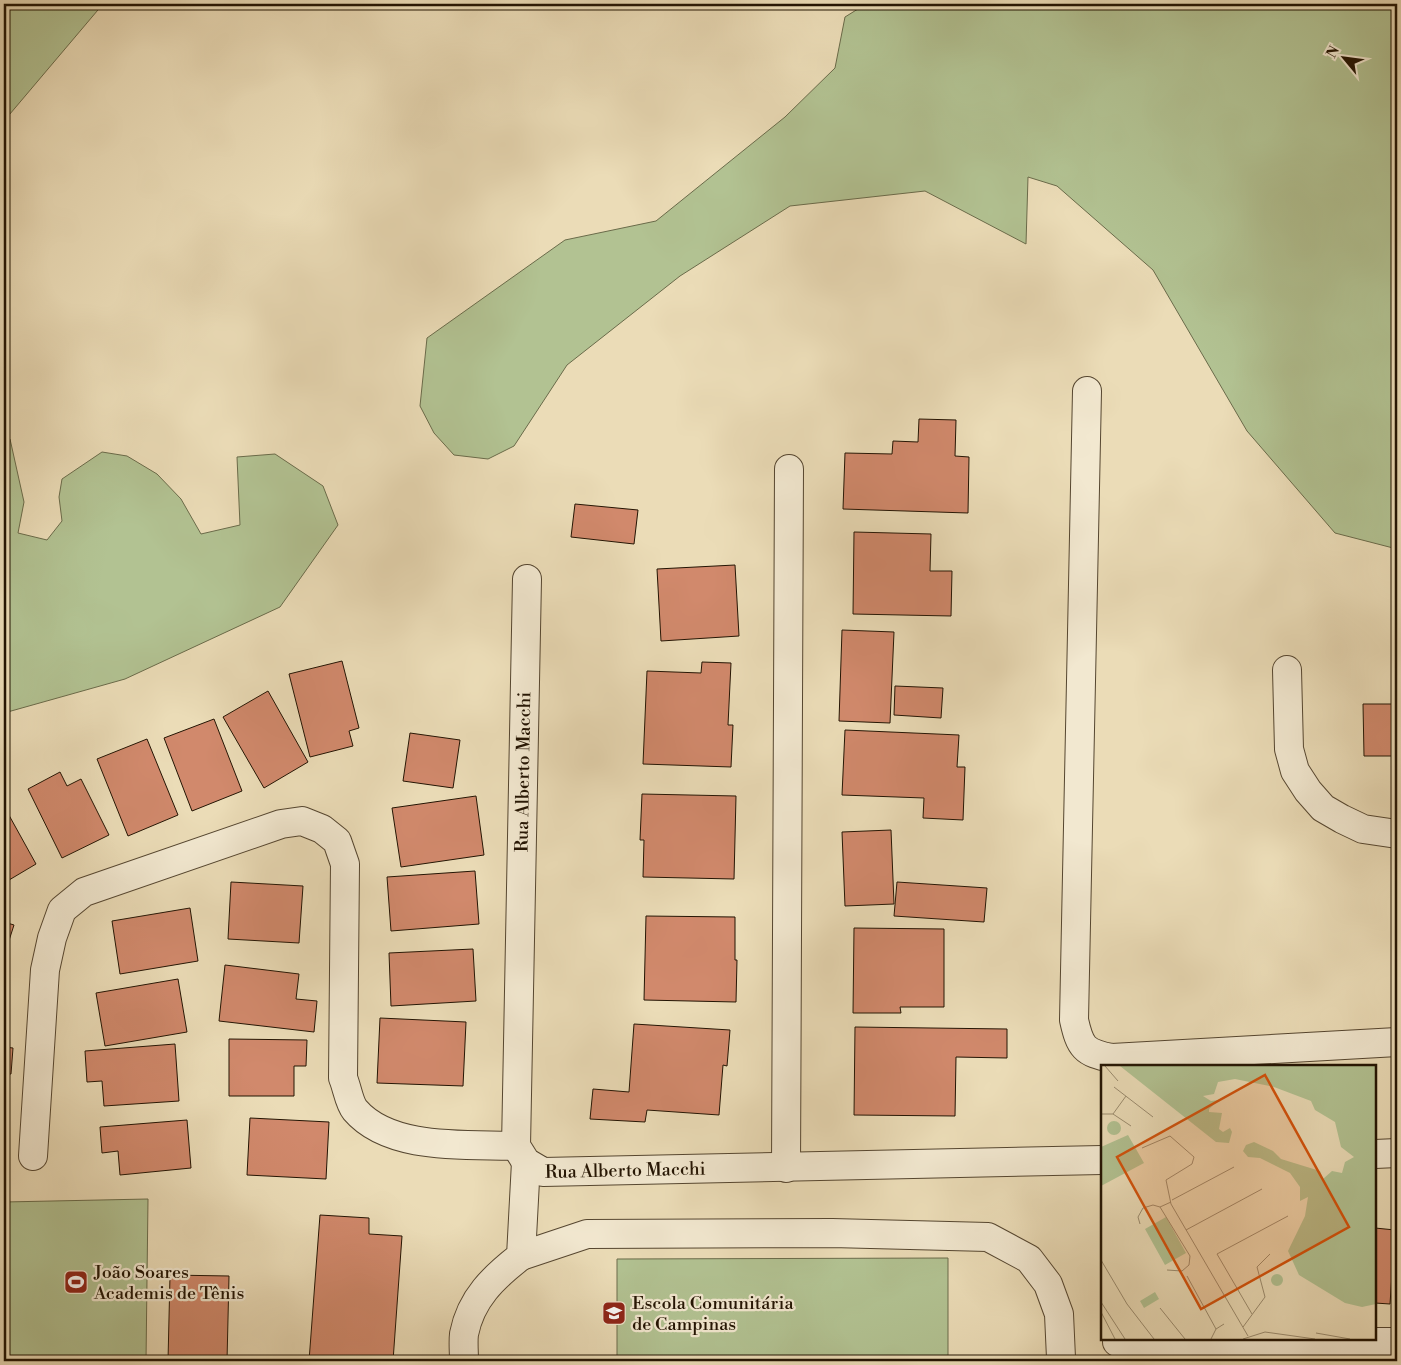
<svg xmlns="http://www.w3.org/2000/svg" width="1401" height="1365" viewBox="0 0 1401 1365" font-family="'Libre Bodoni',serif">
	<style>
		.green { fill: #b2c292; stroke: #6a6b4a }
		.building { fill: #d1896c; stroke: #231403 }
		.lines { fill: none; stroke-linecap: round; stroke-linejoin: round }
		.minor-casing { stroke: #554630; stroke-width: 30 }
		.minor { stroke: #f2e8d0; stroke-width: 28 }
		.labels { text-anchor: middle; stroke-width: 4.5; stroke-linejoin: round; paint-order: stroke }
		.street-label { font-size: 18px; fill: #231403; stroke: #f2e8d0 }
		.poi-label { font-size: 18px; fill: #231403; stroke: #f2e8d0; text-anchor: start }
		.inset-road { fill: none; stroke: #9b8c6f; stroke-width: 1 }
		.view { fill: #d4520b; fill-opacity: 0.15; stroke: #d4520b; stroke-width: 2.5 }
		.inset-edge { fill: none; stroke: #231403; stroke-width: 2.5 }
	</style>
	<rect width="100%" height="100%" fill="#ebdcb7"/>
	<filter id="stains"><feTurbulence type="fractalNoise" baseFrequency=".004" numOctaves="4"/><feColorMatrix values="0 0 0 0 .2 0 0 0 0 .09 0 0 0 0 .02 0 0 0 .5 -.17"/></filter>
	<radialGradient id="worn" r=".72"><stop offset=".6" stop-color="#630" stop-opacity="0"/><stop offset="1" stop-color="#630" stop-opacity=".3"/></radialGradient>
	<path class="green" d="M4,4H103L4,121Z
		M866,4H1397V549L1335,533L1247,431L1153,270L1057,186L1028,177L1026,244L925,191L790,206L680,276L567,365L514,446L488,459L454,455L434,433L420,406L427,338L565,240L656,221L785,117L835,68L845,17Z
		M4,434L10,439L24,502L18,533L47,540L62,521L59,497L62,479L102,452L127,456L157,474L181,499L201,534L240,525L237,457L275,454L323,486L338,525L280,607L125,679L4,713Z
		M148,1199L146,1361H4V1202Z
		M948,1258V1361H617V1259Z"/>
	<path class="building" d="M919,419L956,420L955,456L969,457L968,513L843,509L845,453L892,454L893,441L918,442Z
		M575,504L638,510L634,544L571,537Z
		M854,532L931,534L930,571H952L951,616L853,614Z
		M735,565L739,636L661,641L657,569Z
		M842,630L894,632L890,723L839,721Z
		M342,661L359,728L349,731L353,746L310,757L289,674Z
		M702,662L731,663L728,725H733L731,767L643,764L647,671L701,673Z
		M895,686L943,688L941,718L894,715Z
		M268,691L308,762L264,788L223,717Z
		M1363,704H1397V756H1364Z
		M214,719L242,791L192,811L164,738Z
		M845,730L959,735L957,767H965L963,820L923,818L924,798L842,795Z
		M410,733L460,740L453,788L403,781Z
		M147,739L178,815L128,836L97,759Z
		M60,772L67,786L81,779L109,835L62,858L28,789Z
		M642,794L736,796L734,879L643,877L644,840H640Z
		M476,796L484,855L401,867L392,808Z
		M5,808L36,864L4,883V809Z
		M891,830L894,904L845,906L842,832Z
		M475,871L479,924L391,931L387,877Z
		M231,882L303,886L299,943L228,939Z
		M897,882L987,888L984,922L894,916Z
		M190,908L198,961L120,974L112,921Z
		M646,916L735,917V960H737L736,1002L644,1000Z
		M4,922L14,925L4,956Z
		M854,928L944,929V1007H900L901,1013H853Z
		M473,949L476,1001L391,1006L389,953Z
		M225,965L299,974L296,999L317,1001L314,1032L219,1021Z
		M178,979L187,1032L105,1046L96,993Z
		M4,984L9,986L4,1013Z
		M380,1018L466,1022L463,1086L377,1083Z
		M634,1024L730,1030L727,1066L723,1065L719,1115L647,1110L645,1122L590,1119L593,1089L629,1092Z
		M855,1027L1007,1029V1058L956,1057L955,1116L854,1115Z
		M229,1039L307,1040L306,1066H294V1096H229Z
		M175,1044L179,1101L104,1106L102,1081L87,1082L85,1051Z
		M4,1047L13,1048L11,1074H4Z
		M250,1118L329,1122L326,1179L247,1175Z
		M187,1120L191,1168L120,1175L118,1151L102,1153L100,1127Z
		M320,1215L369,1218V1234L402,1236L393,1361H309Z
		M1375,1228L1395,1230L1390,1304L1375,1303Z
		M170,1275L229,1276L227,1361H168Z"/>
	<g class="lines">
		<g class="minor-casing">
			<g id="minor">
				<path d="M1087,391L1074,1020C1080,1047 1084,1053 1112,1058L1397,1042"/>
				<path id="s1" d="M527,579L516,1146L526,1162L543,1172L1102,1160"/>
				<path d="M1287,670L1289,749L1295,771L1308,791L1323,808L1342,819L1363,829L1397,834"/>
				<path d="M1375,1154L1397,1153"/>
				<path d="M33,1156L45,970L52,938L62,910L84,892L281,824L302,821L322,829L337,841L345,864L343,1078C347,1087 349,1103 355,1110C390,1151 467,1144 516,1146"/>
				<path d="M786,1168L789,469"/>
				<path d="M521,1256L587,1234L832,1233L988,1237L1029,1259L1048,1284L1059,1314L1061,1358L1060,1361"/>
				<path d="M1117,1342H1397"/>
				<path d="M464,1361C464,1352 463,1342 464,1334C471,1298 494,1277 521,1256L526,1162"/>
			</g>
		</g>
		<use href="#minor" class="minor"/>
	</g>
	<defs>
		<g id="stadium-square" transform="scale(1.25)"><rect x="-9" y="-9" width="18" height="18" rx="4" fill="#8f2418" stroke="#f2e8d0"/><path d="M0-5a6.5 5 0 1 0 0 10a6.5 5 0 1 0 0-10ZM-3.5-1.8h7v3.6h-7Z" fill="#fff"/></g>
		<g id="school-square" transform="scale(1.25)"><rect x="-9" y="-9" width="18" height="18" rx="4" fill="#8f2418" stroke="#f2e8d0"/><path d="M0-5L7-2L0 1L-7-2ZM-4 1L0 2.5L4 1V4Q0 6-4 4Z" fill="#fff"/></g>
	</defs>
	<g fill-rule="evenodd">
		<use href="#stadium-square" x="76" y="1282"/>
		<use href="#school-square" x="614" y="1313"/>
	</g>
	<g class="labels">
		<g class="street-label">
			<text transform="translate(523 772) rotate(-89)" y="6">Rua Alberto Macchi</text>
			<text dy="6" stroke="none"><textPath href="#s1" startOffset="688">Rua Alberto Macchi</textPath></text>
		</g>
		<g class="poi-label">
			<text x="94" y="1278">João Soares<tspan x="94" dy="21">Academis de Tênis</tspan></text>
			<text x="632" y="1309">Escola Comunitária<tspan x="632" dy="21">de Campinas</tspan></text>
		</g>
	</g>
	<g transform="translate(1101 1065)">
		<rect width="275" height="275" fill="#ebdcb7"/>
		<path d="M19,1H275V239L261,242L244,238L198,210L187,186L204,151L207,132L199,136V122L189,108L159,93L147,92L142,86L145,80L153,77L172,86L180,94L219,106L222,114L231,106L241,108L244,97L253,92L240,82L234,57L214,45L210,36L173,22L134,14L117,17L113,29L102,31L110,36L118,35L108,44V47L121,48L118,64L122,67L129,63L131,67L128,78L115,77ZM6 63a7 7 0 1 1 14 0a7 7 0 1 1-14 0ZM27,70L43,98L0,121V82ZM65,152L85,188L64,200L44,164ZM170 215a6 6 0 1 1 12 0a6 6 0 1 1-12 0ZM54,227L58,234L43,243L39,236Z" fill="#b2c292"/>
		<path class="inset-road" d="M4,1L17,16M13,22L52,52M0,49H12L30,61M12,49L25,31M41,83L69,71L93,92L91,99L65,115L70,139L147,271M71,135L133,102M59,142L89,191L88,200L81,206L66,205M39,159L37,152L42,143L52,140L59,142L70,137M85,165L161,124M0,195L26,239L53,274M86,211L115,264M0,237L24,274M59,243L84,274M0,247L14,274M151,249L116,189L187,151M142,262L164,232L156,202L169,189M215,268L249,274M110,274L115,264L123,259M142,274L164,267L214,274"/>
		<path class="view" d="M164,10L248,162L100,244L16,92Z"/>
		<rect width="275" height="275" class="inset-edge"/>
	</g>
	<rect width="1401" height="1365" fill="none" stroke="#ebdcb7" stroke-width="20"/>
	<rect x="5" y="5" width="1391" height="1355" fill="none" stroke="#231403" stroke-width="2.5"/>
	<rect x="10" y="10" width="1381" height="1345" fill="none" stroke="#231403"/>
	<g transform="translate(1344 58) rotate(299)" stroke="#f2e8d0" stroke-width="4" paint-order="stroke">
	<path d="M0-4L9 19L0 12L-9 19Z" fill="#231403"/>
	<text y="-8" font-size="14" font-weight="bold" text-anchor="middle" fill="#231403">N</text>
	</g>
	<rect width="100%" height="100%" filter="url(#stains)"/>
	<rect width="100%" height="100%" fill="url(#worn)"/>
</svg>
